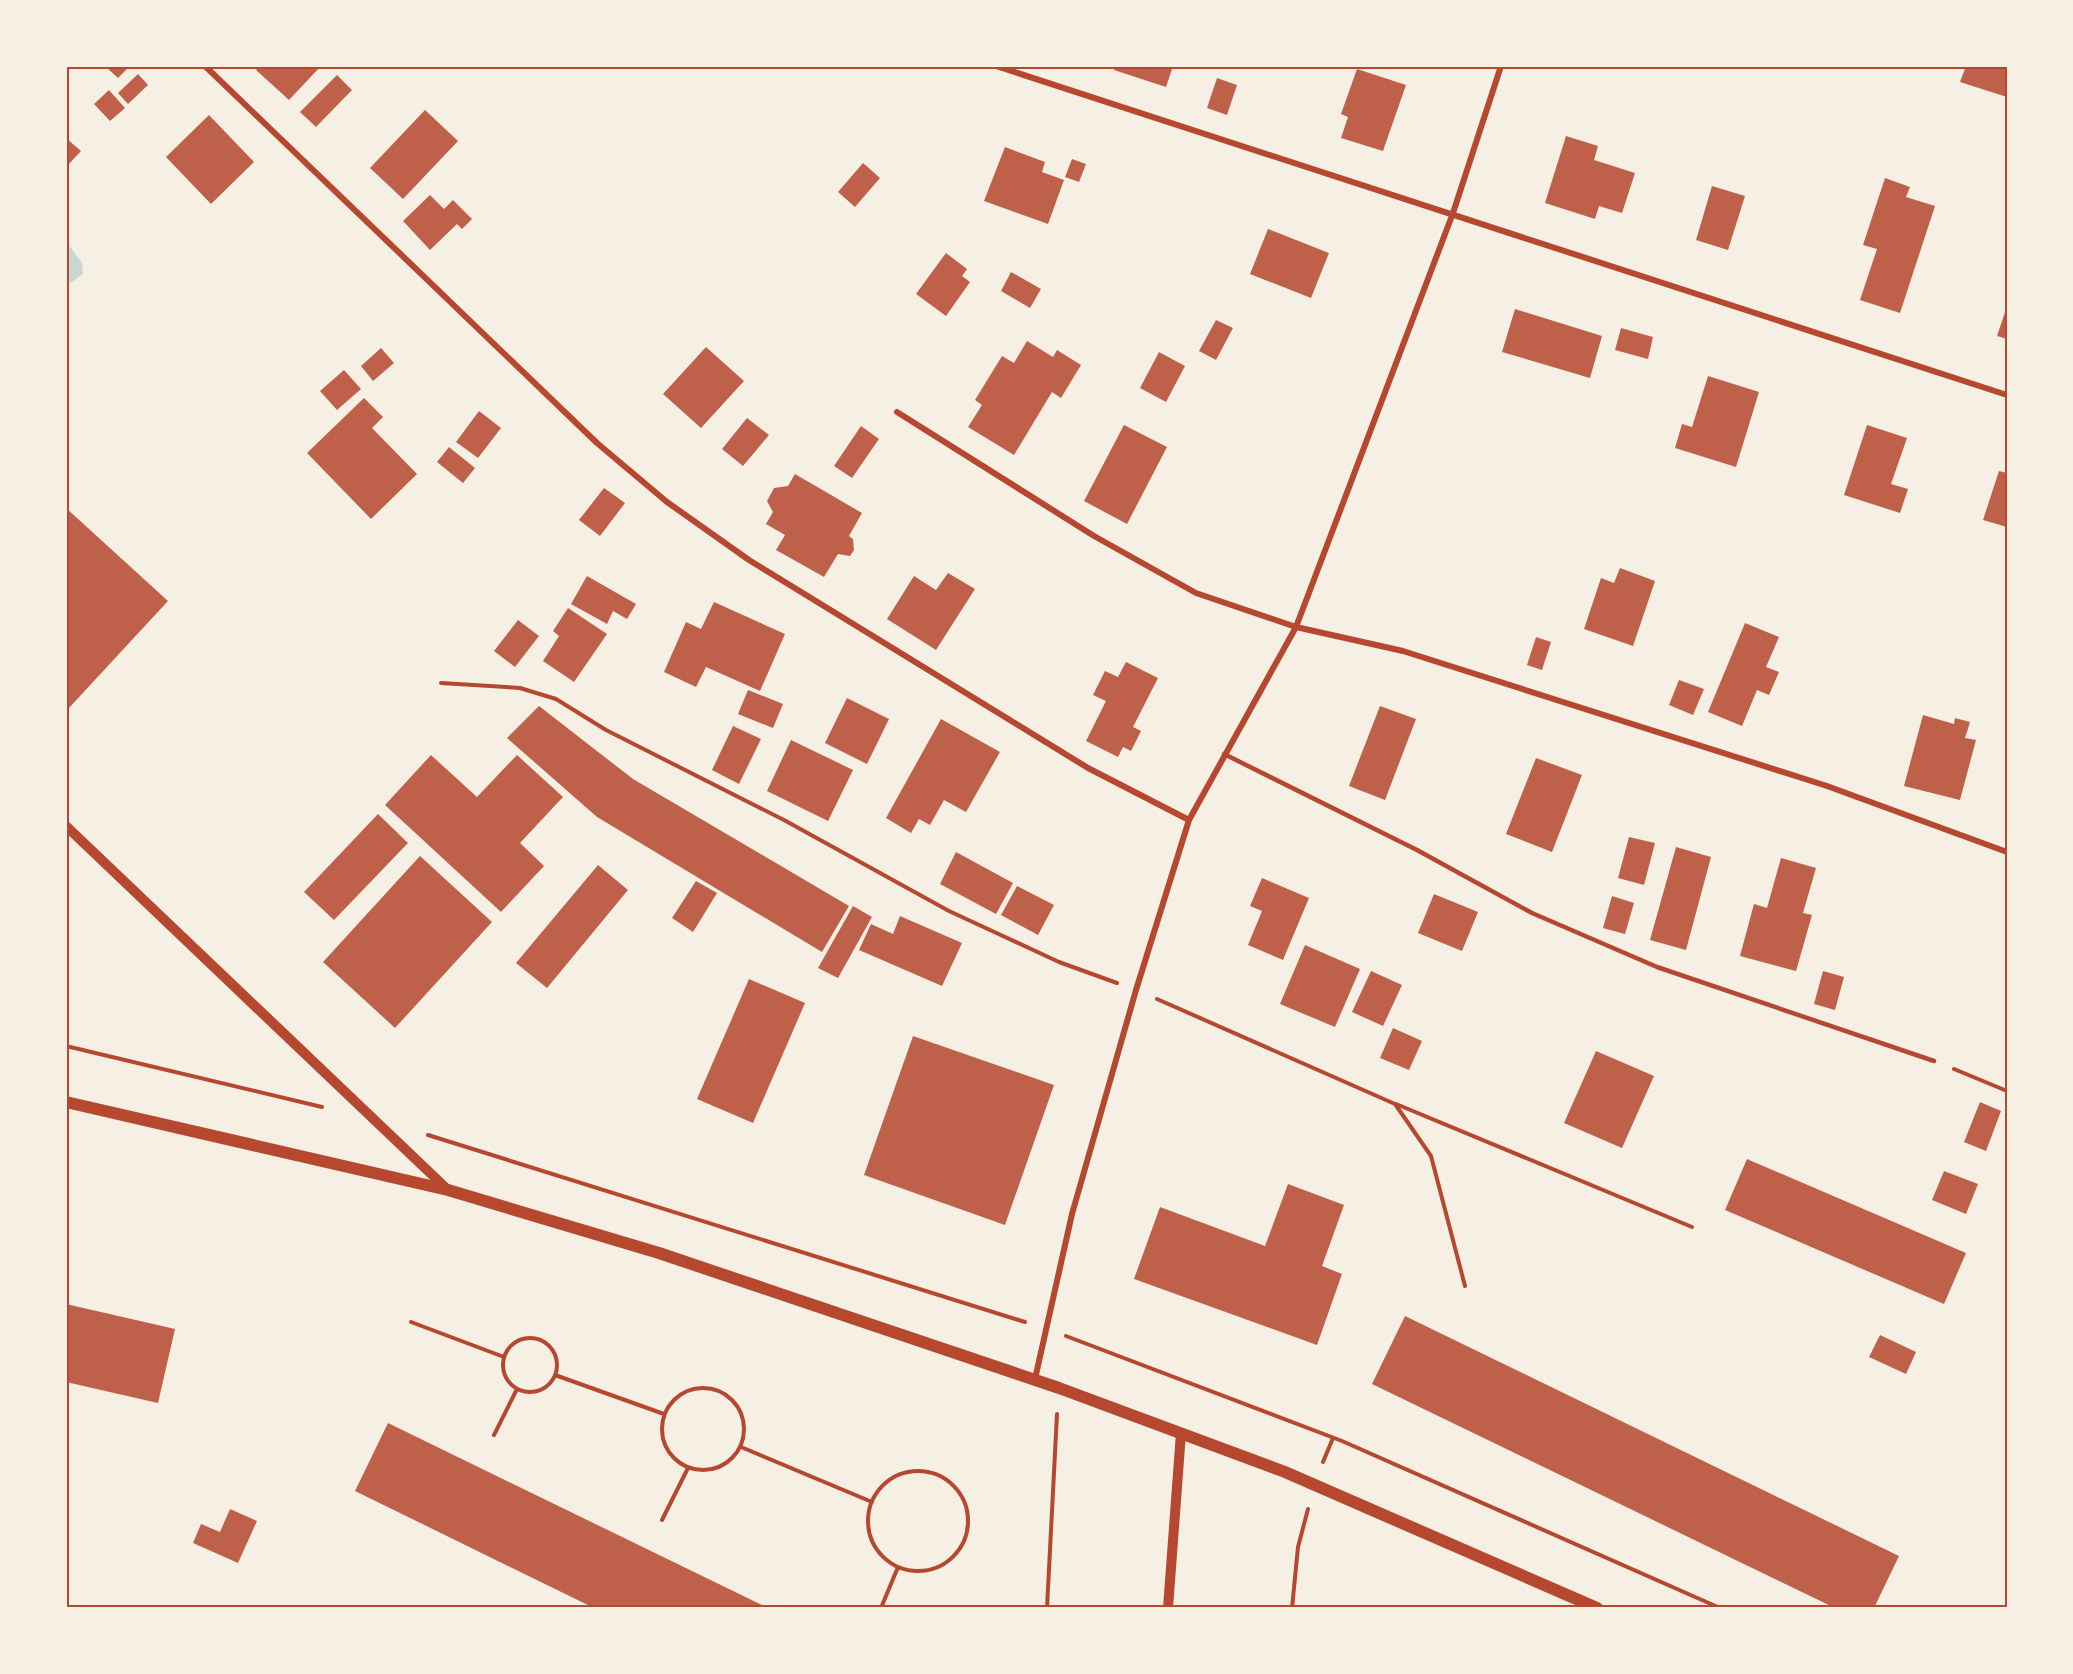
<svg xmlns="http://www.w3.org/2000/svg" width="2073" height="1674" viewBox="0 0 2073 1674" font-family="Mulish,sans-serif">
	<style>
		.water { fill: #c9d6d2 }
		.building { fill: #bf614a }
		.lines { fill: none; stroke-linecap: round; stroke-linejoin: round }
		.path { stroke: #b5482f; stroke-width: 4 }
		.service { stroke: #b5482f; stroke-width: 4.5 }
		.minor { stroke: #b5482f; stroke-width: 6 }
		.tertiary { stroke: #b5482f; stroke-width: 10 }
		.secondary { stroke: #b5482f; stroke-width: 12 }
		.neatline { fill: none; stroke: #b5482f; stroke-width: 2 }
	</style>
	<rect width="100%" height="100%" fill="#f6efe4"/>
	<path class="water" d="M66,241L82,263L83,274L66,286Z"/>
	<path class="building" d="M105,66H130L118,78Z
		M260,66H321L289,100L256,70Z
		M1115,66H1173L1166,87L1114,70Z
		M1966,66H2007V97L1960,82Z
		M1357,69L1406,85L1383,151L1341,138L1348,117L1341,114Z
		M138,74L148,85L128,104L118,93Z
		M337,75L352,90L316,127L300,112Z
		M1217,78L1237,85L1227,115L1207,108Z
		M109,90L125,108L110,121L94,104Z
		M425,110L458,141L403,199L370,168Z
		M209,115L254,162L211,204L166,157Z
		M1566,136L1598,146L1594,160L1635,173L1622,213L1599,206L1595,219L1545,203Z
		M66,138L81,151L68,165L66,164Z
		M1005,147L1045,162L1042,172L1064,180L1048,224L984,201Z
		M1072,159L1086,164L1079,182L1065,177Z
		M863,163L880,178L855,207L838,192Z
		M1885,178L1910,187L1906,197L1935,206L1900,313L1860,300L1877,249L1863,245Z
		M1712,186L1745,196L1728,250L1696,240Z
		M430,195L444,209L453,200L472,219L462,229L457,224L430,250L403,221Z
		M1268,229L1329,253L1311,298L1250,274Z
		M946,253L967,269L962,276L970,282L946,316L916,294Z
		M1011,272L1041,289L1030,308L1001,291Z
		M2007,306V339L1997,336Z
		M1515,309L1602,336L1590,378L1502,352Z
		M1216,320L1233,328L1216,360L1199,351Z
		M1621,328L1653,337L1648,359L1615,350Z
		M1027,341L1053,357L1057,350L1081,365L1061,398L1052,392L1014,455L968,427L982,405L975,400L1002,356L1014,363Z
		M706,347L744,381L701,428L663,394Z
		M381,348L394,363L373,381L361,366Z
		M1159,352L1185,366L1166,402L1140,388Z
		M344,370L361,389L337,410L320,391Z
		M1708,376L1759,392L1736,467L1675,448L1682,424L1692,427Z
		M364,398L383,417L372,428L417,474L371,519L307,453Z
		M479,411L501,428L478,458L456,442Z
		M747,418L769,435L743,466L722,449Z
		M1124,425L1167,447L1127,524L1084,501Z
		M1867,425L1907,438L1891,484L1908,489L1900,513L1844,495Z
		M861,426L879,439L852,478L834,466Z
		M449,447L475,468L463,483L437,462Z
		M1999,471L2007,473V527L1983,520Z
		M795,474L862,513L849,536L853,539L854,550L850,556L838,554L824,577L776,550L785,535L766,524L773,512L767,501L774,488L788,486Z
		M604,488L625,503L600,536L579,520Z
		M66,508L168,601L68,709L66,707Z
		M1620,568L1655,581L1633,646L1584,629L1601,578L1614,583Z
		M948,573L975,589L936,650L887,619L914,576L936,590Z
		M587,576L636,604L627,619L613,611L607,624L571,604Z
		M714,602L785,634L760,691L706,667L696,687L664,672L686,622L701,629Z
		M568,608L607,634L574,682L543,661L559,636L553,631Z
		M518,620L539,636L515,667L494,651Z
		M1745,623L1779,637L1766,667L1779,672L1769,695L1757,690L1742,726L1708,712Z
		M1536,637L1551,642L1542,670L1527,665Z
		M1126,662L1158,678L1133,727L1141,731L1131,751L1123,747L1118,757L1086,741L1106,701L1093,695L1105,671L1118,677Z
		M1679,680L1704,689L1693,715L1669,705Z
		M748,690L783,704L773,728L738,714Z
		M847,698L889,719L867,764L825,743Z
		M539,706L633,779L849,906L822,952L597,817L507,738Z
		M1380,706L1416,719L1385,800L1349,786Z
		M1923,715L1954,724L1955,718L1970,722L1965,738L1976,740L1960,800L1904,786Z
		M941,719L1000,752L966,812L944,800L930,825L919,819L911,833L886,818Z
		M733,726L761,739L739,784L712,770Z
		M791,740L853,770L828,821L767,791Z
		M431,755L477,797L517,755L563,797L520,843L544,866L501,912L385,805Z
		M1536,758L1582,775L1552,852L1506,834Z
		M378,814L408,843L334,920L304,892Z
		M1629,837L1655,843L1644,885L1618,878Z
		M1676,847L1711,857L1686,950L1650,940Z
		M956,852L1013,883L996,914L940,884Z
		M420,856L492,922L395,1028L323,962Z
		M1781,858L1816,868L1803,913L1812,915L1796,971L1740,956L1754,904L1767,908Z
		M598,865L628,890L547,988L516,963Z
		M1262,878L1309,898L1283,960L1248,945L1262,911L1250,906Z
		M696,881L717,893L693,932L672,918Z
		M1017,886L1054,905L1038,935L1001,915Z
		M1434,894L1478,912L1462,951L1418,933Z
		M1612,896L1634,903L1625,934L1603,928Z
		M853,906L872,917L838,978L818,968Z
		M900,916L962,943L942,986L859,950L871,924L893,934Z
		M1305,945L1360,969L1335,1027L1280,1004Z
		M1371,971L1402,985L1383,1026L1352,1012Z
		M1823,971L1844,977L1835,1010L1814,1004Z
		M749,979L805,1003L753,1123L697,1099Z
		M1393,1028L1422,1041L1409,1070L1380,1058Z
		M913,1036L1054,1085L1005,1225L864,1175Z
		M1596,1051L1654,1076L1622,1148L1564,1123Z
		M1980,1102L2001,1111L1986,1151L1964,1142Z
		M1747,1159L1966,1253L1944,1304L1725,1210Z
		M1944,1171L1978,1184L1966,1214L1932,1200Z
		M1288,1184L1344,1205L1322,1266L1342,1274L1317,1345L1134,1279L1160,1207L1265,1246Z
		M66,1304L175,1329L158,1403L66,1382Z
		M1405,1316L1899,1556L1874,1608H1835L1372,1384Z
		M1880,1335L1916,1352L1906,1374L1869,1357Z
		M388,1423L768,1608H594L355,1491Z
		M230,1509L257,1521L238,1563L193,1543L201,1524L220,1532Z"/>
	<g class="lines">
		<path class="path" d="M441,683L520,688L556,699L606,730L784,820L949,911L1059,962L1117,983
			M1157,999L1395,1104L1431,1156L1465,1286
			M66,1046L322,1107
			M1954,1069L2007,1091
			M1396,1104L1692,1227
			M428,1135L1025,1322
			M411,1322L504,1357
			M1066,1336L1342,1441L1720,1608
			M503 1365a27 27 0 1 1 54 0a27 27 0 1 1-54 0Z
			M555,1375L664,1414
			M662 1429a41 41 0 1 1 82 0a41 41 0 1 1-82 0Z
			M494,1435L517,1389
			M741,1447L872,1502
			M1323,1462L1333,1438
			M868 1521a50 50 0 1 1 100 0a50 50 0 1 1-100 0Z
			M662,1520L688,1468
			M881,1608L898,1567
			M1047,1608L1057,1414
			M1292,1608L1298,1547L1308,1509"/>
		<path class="service" d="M1224,754L1417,850L1532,913L1657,967L1934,1061"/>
		<path class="minor" d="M205,66L597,443L667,502L749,560L1088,768L1189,820
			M996,66L2007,395
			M897,412L1094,536L1196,593L1296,627L1403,651L1827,786L2007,852
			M1035,1379L1072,1214L1136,990L1189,820L1296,627L1453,213L1501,66"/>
		<path class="tertiary" d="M66,826L448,1190
			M1168,1608L1181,1433"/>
		<path class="secondary" d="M66,1102L448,1190L659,1253L1059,1388L1285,1472L1597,1608"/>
	</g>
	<rect width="2073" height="1674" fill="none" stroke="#f6efe4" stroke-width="135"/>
	<rect x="68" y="68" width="1938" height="1538" class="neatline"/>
</svg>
